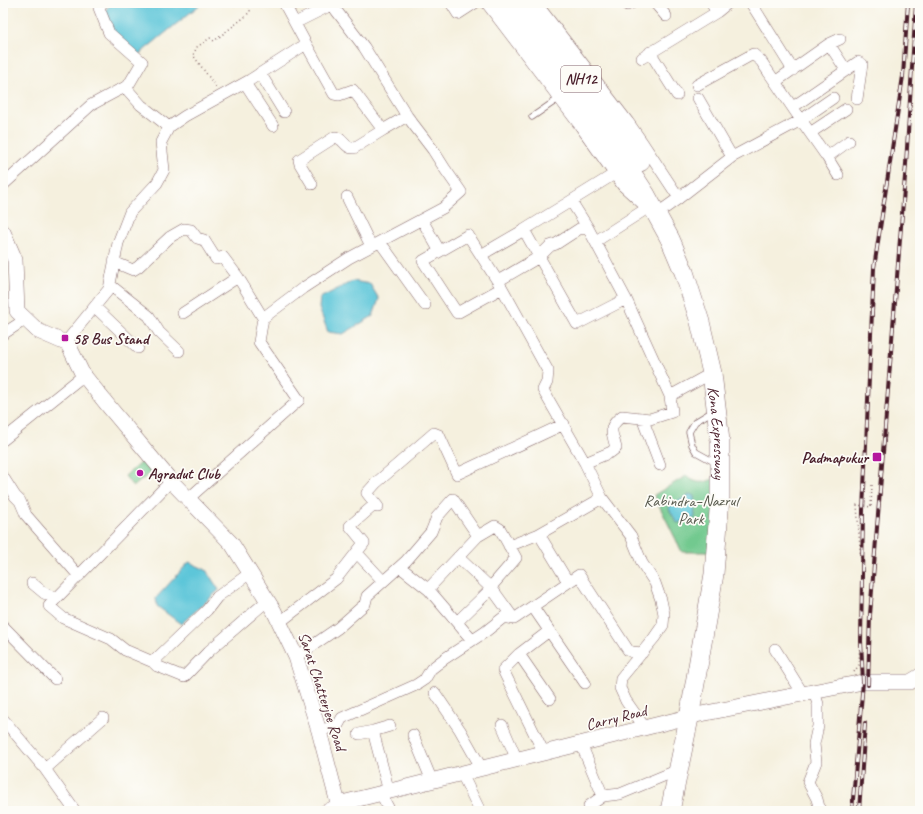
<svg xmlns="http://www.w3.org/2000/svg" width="923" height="814" viewBox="0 0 923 814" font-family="Caveat,sans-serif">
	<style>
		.green { fill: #72c98f; stroke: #5e745d }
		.water { fill: #5dc6d9; stroke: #547282 }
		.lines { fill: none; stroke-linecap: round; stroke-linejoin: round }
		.lane-casing { stroke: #86686a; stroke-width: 7 }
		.street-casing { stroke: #86686a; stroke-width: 12 }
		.secondary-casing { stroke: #86686a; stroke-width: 16 }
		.highway-casing { stroke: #86686a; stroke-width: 20 }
		.path { stroke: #86686a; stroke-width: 1.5; stroke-dasharray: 1 3; stroke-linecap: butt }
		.lane { stroke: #fff; stroke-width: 5.5 }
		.street { stroke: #fff; stroke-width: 11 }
		.secondary { stroke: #fff; stroke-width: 15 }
		.highway { stroke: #fff; stroke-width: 19 }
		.rail-casing { stroke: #4a1f2b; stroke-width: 4 }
		.rail { stroke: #fdfcf7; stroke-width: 2.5; stroke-dasharray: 8; stroke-linecap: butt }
		.poi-dot { fill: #b5179e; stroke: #fdfcf7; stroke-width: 1.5 }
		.labels { text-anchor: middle; stroke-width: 3.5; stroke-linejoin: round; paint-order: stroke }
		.shield { fill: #fdfcf7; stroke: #806168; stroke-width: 1 }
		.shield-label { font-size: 15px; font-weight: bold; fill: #4a1f2b }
		.poi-label { font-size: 16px; font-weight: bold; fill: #4a1f2b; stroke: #fdfcf7; text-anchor: start }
		.street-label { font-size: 16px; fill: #4a1f2b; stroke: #fdfcf7 }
		.park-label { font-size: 16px; fill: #585a4e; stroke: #fdfcf7 }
	</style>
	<rect width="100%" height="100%" fill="#fdfcf7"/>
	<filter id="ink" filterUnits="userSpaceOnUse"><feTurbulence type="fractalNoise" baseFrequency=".025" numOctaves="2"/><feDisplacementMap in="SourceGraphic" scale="8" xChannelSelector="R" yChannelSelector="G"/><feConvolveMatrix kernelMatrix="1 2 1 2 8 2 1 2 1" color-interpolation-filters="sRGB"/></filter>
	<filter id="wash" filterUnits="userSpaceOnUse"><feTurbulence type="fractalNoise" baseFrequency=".012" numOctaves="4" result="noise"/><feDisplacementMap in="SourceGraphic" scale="16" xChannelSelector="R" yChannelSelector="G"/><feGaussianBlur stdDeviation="0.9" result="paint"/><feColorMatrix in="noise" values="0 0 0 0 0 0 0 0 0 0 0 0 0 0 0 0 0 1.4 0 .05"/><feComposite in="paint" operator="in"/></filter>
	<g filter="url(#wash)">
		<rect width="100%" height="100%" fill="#f5f0de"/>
		<path class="green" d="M146,458L155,469L133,487L125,476Z
			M686,476C700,486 704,482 719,477L711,552H682L654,495Z"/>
		<path class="water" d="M114,3H202L137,56L110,30L102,15L108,7Z
			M353,281L370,284L379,299L373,316L343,334L328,332L319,308L320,298Z
			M690,494L694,496L695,518L677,523L669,509L670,506Z
			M189,562L206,570L219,590L181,624L157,606L156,598Z"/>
	</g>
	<g filter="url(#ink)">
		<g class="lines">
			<g class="lane-casing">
				<path id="lane" d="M532,117L561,97
					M713,411L695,422L689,432L692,445L696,452L716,463"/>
			</g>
			<g class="street-casing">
				<path id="street" d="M451,3L458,14L475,3
					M536,3L628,122L644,145L679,198L665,208
					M655,3L666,16
					M711,3L717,12
					M751,3L793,70
					M332,5L364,47L407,116
					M627,5L632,3
					M295,23L335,3
					M829,44L846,70
					M650,52L677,95
					M642,58L717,12L728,3
					M260,73L284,112
					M775,82L829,44L840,39
					M245,83L273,126
					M697,85L753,54L761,61L801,120L833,98
					M125,87L141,105L169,127
					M698,98L732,157
					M793,107L858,62L862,64L857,99
					M810,133L846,109
					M827,157L849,141
					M312,184L300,164L299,160L335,137C344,138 345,149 354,148L383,130
					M3,185L91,105L117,91L128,86L142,62L109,33L99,8L102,3
					M347,197L371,246
					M679,198L732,157L801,120L827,157L838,175
					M571,201L588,228
					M422,220L439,250
					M524,230L616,173
					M596,241L649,207
					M380,242L425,305
					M481,255L524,230L577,324L626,299L670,396L672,412L650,419L622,416C607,428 612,431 616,448L611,452L585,463
					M114,262L133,270L138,267L170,237L184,229L191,230L197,238L204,240L216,259L223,257L238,277
					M498,281L539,257L550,246L556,244L579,229L588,228L626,299
					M110,285L149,316L159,332L179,351
					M502,288L457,313L423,261L468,235L502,288L548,371L547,382L543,390L585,463L602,498L631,536L642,563L655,583L661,600L664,614L663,625L654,638L621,678L620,688L626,701L645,728
					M95,307L138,348
					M183,313L238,277L263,318L303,288L349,258L443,208L461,192L445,169L433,150L407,116L383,130L353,90L339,95L334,94L306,44
					M3,334L26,319
					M65,343L109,289L118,243L130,212L157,183L164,170L161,142L169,127L185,116L250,80L306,44L284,3
					M670,396L712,373
					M642,418L660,465
					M3,440L84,375
					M3,477L15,496L20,501L26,515L79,576
					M171,481L49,606L63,618L111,639L125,650L153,662L207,610L217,597L250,573
					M188,499L299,400L259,342L263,318
					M539,534L568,582
					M509,546L539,534L602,498
					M357,553L383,581
					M458,557L493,590
					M400,567L429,590L430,587L478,536L495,526L500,529L516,558L490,588
					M32,583L44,593L56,599
					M429,590L472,640
					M533,607L585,683
					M280,622L336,579L364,543L350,526L373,506L378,507L367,493L376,483L434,433L439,435L457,474L564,424
					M457,622L487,593L493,590L514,619L579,575L628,650L632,652L642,653
					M3,626L55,679
					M549,631L519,654L550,699
					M775,649L803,694
					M519,654L503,670L544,753
					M296,657L338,628L365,604L367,596L406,561L431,532L437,517L453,499L478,536
					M153,662L157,666L184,677L209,651L268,600
					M814,692L818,704V726L814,744L816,762L808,782L817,799L820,811
					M435,693L460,730L482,769
					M3,719L45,769L75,811
					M502,725L517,760
					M319,731L338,725L342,718L416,685L425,679L431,669L444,659L485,632L504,617L514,619
					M373,731L390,726
					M359,734L373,731L389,792
					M413,735L432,781
					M581,744L603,796L589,806L591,811
					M45,769L103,718
					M462,774L480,811
					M381,794L390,811
					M603,796L620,794L678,770
					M324,811L338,804"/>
			</g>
			<g class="secondary-casing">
				<path id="secondary" d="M489,3L582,125L624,184L647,205
					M3,232L15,260L17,311L38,331L68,344L82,373L110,408L171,481L232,544L274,611L296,657L319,731L340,811
					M338,804L696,715L863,682H910L920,676"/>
			</g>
			<g class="highway-casing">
				<g id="highway">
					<path id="s1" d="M504,3L612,143L646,195L670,239L684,272L700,322L712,373L720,441V498L714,574L689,718L670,811"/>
					<path d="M521,3L615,122L640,162"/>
				</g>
			</g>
			<path class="path" d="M216,87L193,55L197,47L210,38L214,41L246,16L250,11L248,3
				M854,672L859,665L862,578L857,505L871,507L872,485"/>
			<use href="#lane" class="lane"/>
			<use href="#street" class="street"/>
			<use href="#secondary" class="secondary"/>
			<use href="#highway" class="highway"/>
			<g class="rail-casing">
				<path id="rail" d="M868,685L870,615L906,164L916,3
					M852,811L863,682L861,641L863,510L874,268L903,76L908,3
					M859,811L865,723"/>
			</g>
			<use href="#rail" class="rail"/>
		</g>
	</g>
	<g class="poi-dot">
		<rect x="61" y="334" width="8" height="8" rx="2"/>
		<rect x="872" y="452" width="10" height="10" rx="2"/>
		<circle cx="140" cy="473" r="4"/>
	</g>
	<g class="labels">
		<rect class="shield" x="561" y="66" width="40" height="26" rx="3"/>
		<g class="shield-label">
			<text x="581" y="84">NH12</text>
		</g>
		<g class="poi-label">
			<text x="73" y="344">58 Bus Stand</text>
			<text x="868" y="463" text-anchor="end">Padmapukur</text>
			<text x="148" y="479">Agradut Club</text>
		</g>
		<g class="street-label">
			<text dy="6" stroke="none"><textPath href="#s1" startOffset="490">Kona Expressway</textPath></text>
			<text transform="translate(323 691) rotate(72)" y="6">Sarat Chatterjee Road</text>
			<text transform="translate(616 717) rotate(-14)" y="6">Carry Road</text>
		</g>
		<g class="park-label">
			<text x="691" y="506">Rabindra–Nazrul<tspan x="691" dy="18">Park</tspan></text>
		</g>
	</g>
	<rect width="923" height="814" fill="none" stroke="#fdfcf7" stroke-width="16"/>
</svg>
